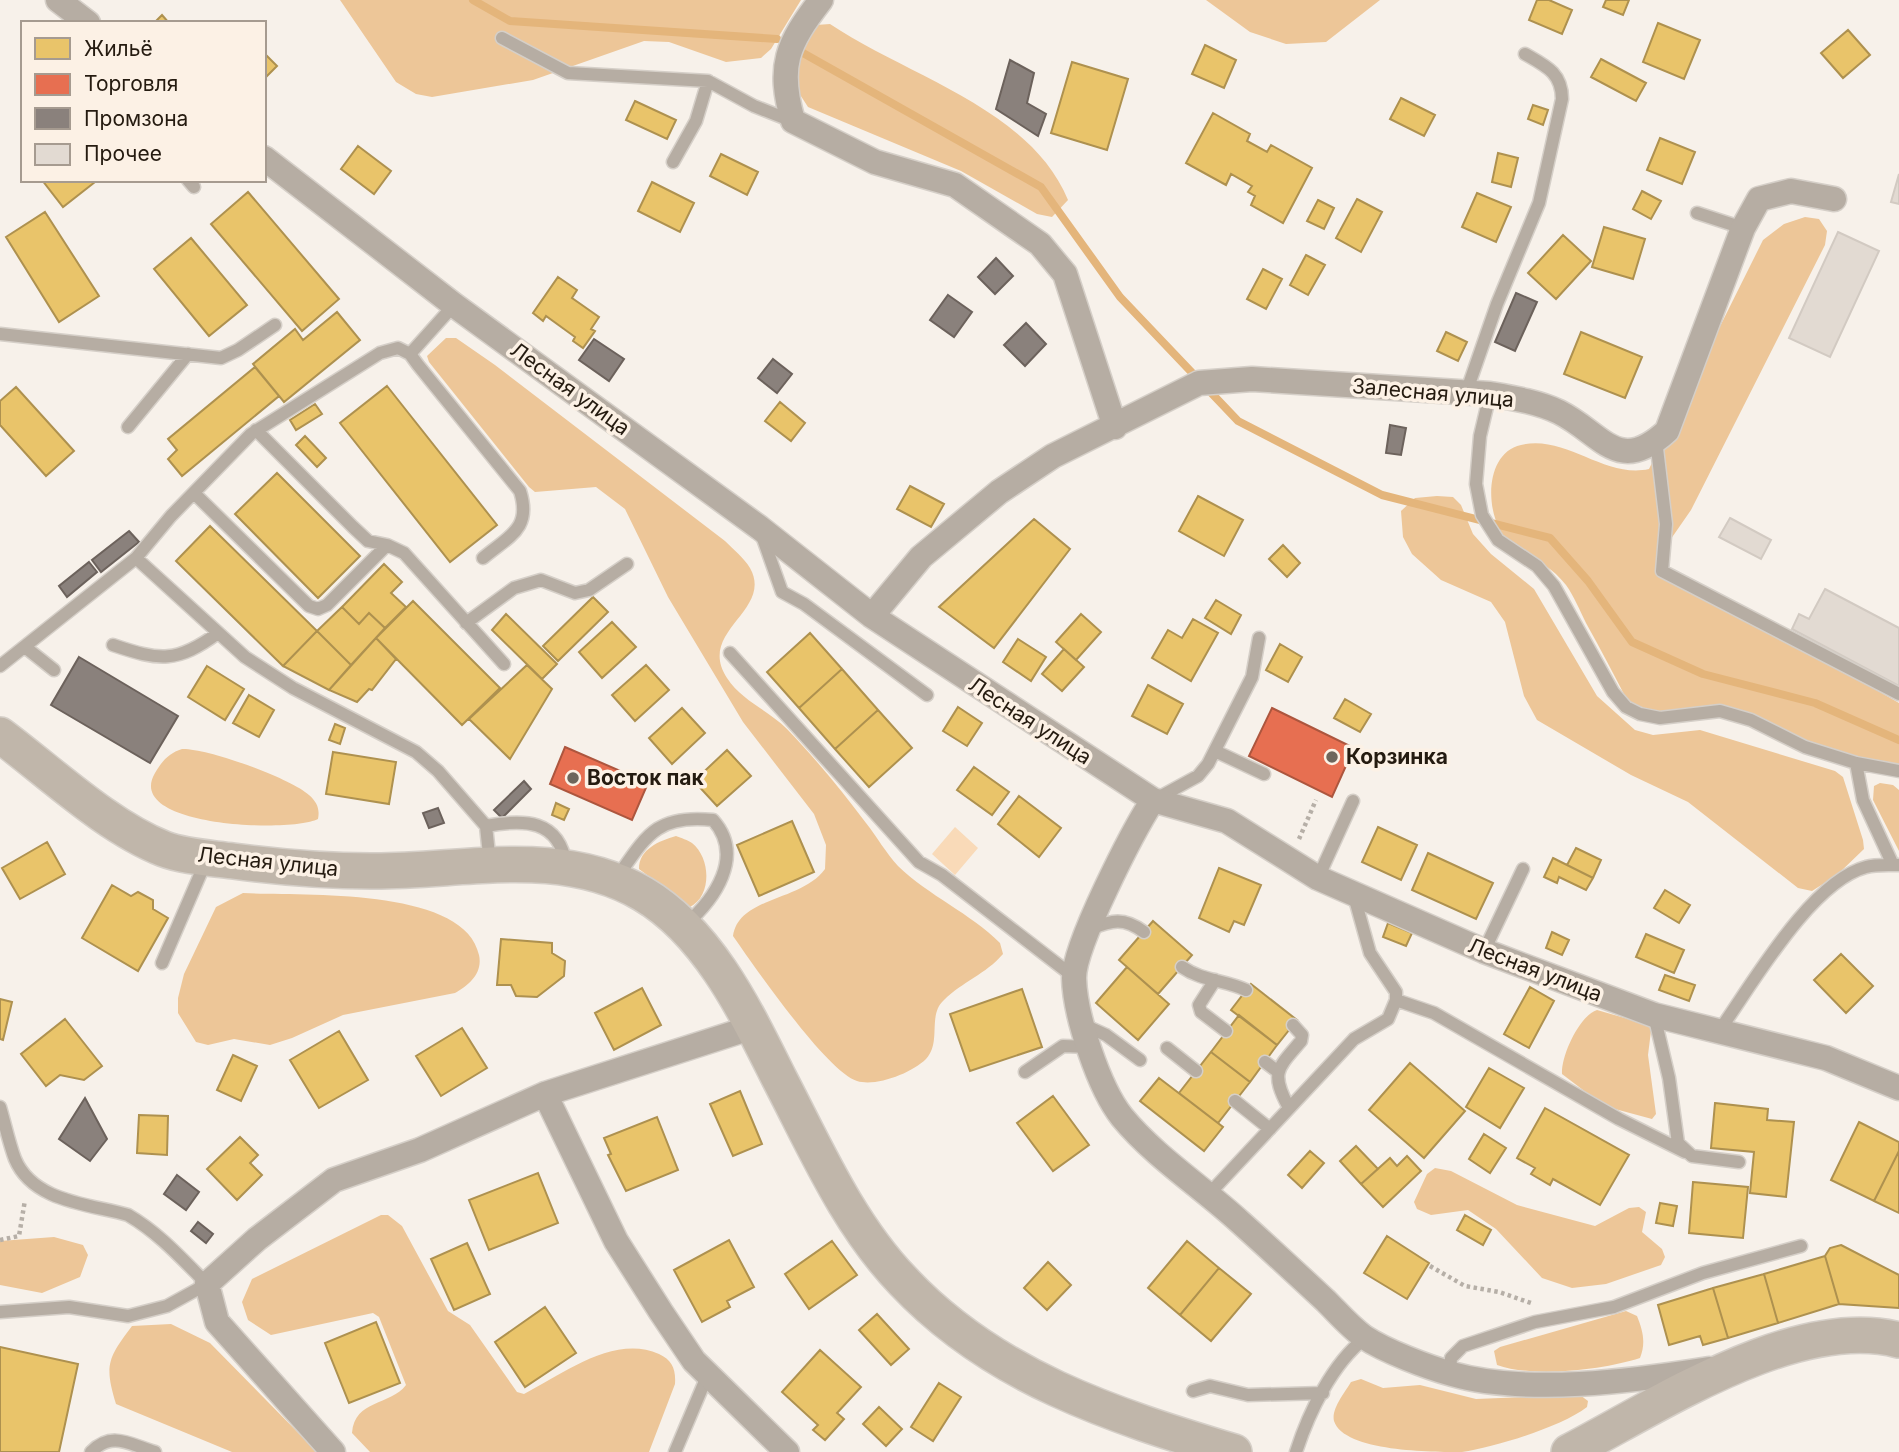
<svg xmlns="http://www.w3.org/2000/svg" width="1899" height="1452" viewBox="0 0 1899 1452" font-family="Inter,sans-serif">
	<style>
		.green { fill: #f9dab8 }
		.forest { fill: #edc698 }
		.homes { fill: #e9c46a; stroke: #ae914f; stroke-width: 2 }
		.shops { fill: #e76f51; stroke: #ad563e; stroke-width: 2 }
		.industry { fill: #8a817c; stroke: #6c625c; stroke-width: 2 }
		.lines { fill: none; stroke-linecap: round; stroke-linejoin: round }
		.stream { stroke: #e4b57b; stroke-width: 8 }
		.building { fill: #e2dad2; stroke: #d2cac2; stroke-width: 2 }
		.service-casing { stroke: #d5cfc8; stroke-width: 15 }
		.minor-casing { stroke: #d5cfc8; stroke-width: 27 }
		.secondary-casing { stroke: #d5cfc8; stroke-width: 38 }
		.path { stroke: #b6afa7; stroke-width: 4.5; stroke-dasharray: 3.5 3.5; stroke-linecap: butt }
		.service { stroke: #b6ada3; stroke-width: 12 }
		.minor { stroke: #b6ada3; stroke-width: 24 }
		.secondary { stroke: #c0b6aa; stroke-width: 35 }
		.poi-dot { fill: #6e665c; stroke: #fcf1e5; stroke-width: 2.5 }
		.labels { text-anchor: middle; stroke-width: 7; stroke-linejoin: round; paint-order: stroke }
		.street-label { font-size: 21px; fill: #251b10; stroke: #fcf1e5 }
		.poi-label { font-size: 21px; font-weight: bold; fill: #251b10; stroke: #fcf1e5; text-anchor: start }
	</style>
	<rect width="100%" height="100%" fill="#f7f1ea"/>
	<path class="green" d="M955,827L978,848L955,875L932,854Z"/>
	<path class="forest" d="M340,0H801L771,49L761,58L726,62L669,42L644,41L533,80L432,97L416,94L396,82Z
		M1206,0H1380L1326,42L1286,44L1250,32Z
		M830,24C907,76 1030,108 1068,200L1052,217L1037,214L961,171L808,107L797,90L799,49L816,25Z
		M1805,217L1819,219L1827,231L1825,245L1691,510L1657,559L1659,571L1748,616L1899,703V766L1857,760L1816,747L1743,714L1677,717L1641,711L1626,698C1613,673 1600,648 1586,623C1580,611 1574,596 1566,585C1549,563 1531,559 1511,544C1485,523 1481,454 1521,445C1565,434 1605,479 1649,469L1763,240L1784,224Z
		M446,338H456L495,365L725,541C733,549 744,558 750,568C774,611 696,631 727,678C742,701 768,710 787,729C815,758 842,791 866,823C877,837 886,853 898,866C929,896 970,913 1000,943L1003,954C986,974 962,982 944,1000C927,1015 942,1042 926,1059C912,1073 876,1087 857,1081C827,1072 754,966 733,936C739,896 801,902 825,869L826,845L814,814L743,722L668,597L625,509L596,487L535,492L529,487L429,362L427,356Z
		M1437,496L1453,497L1461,505L1473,534L1491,554L1534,589L1597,696L1635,730L1653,735L1700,730L1835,771L1843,777L1863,840L1864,849L1837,875L1812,891L1798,888L1688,802L1631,775L1537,720L1524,696L1505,622L1491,602L1441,580L1412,554L1403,537L1401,511L1415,498Z
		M182,749C207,748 290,778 309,795C317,802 320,809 318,819C291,833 123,827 155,773C162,761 169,753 182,749Z
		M1880,783L1893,785L1899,790V851L1873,800L1874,786Z
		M676,836C681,838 688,840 692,843C711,858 712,896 690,907L639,869C639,849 659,841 676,836Z
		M243,893C299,896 465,886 479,955C483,973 469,985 455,993L343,1015L292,1038L270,1045L234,1039L208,1045L196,1042L178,1013V998L184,974L216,907Z
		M1597,1010L1649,1025L1651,1031L1648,1055L1656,1114L1652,1119L1604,1106L1562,1074C1561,1056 1579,1016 1597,1010Z
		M1435,1168L1451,1171L1517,1205L1595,1226L1629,1208L1639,1207L1646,1212L1642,1232L1662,1249L1665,1257L1661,1265L1606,1284L1572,1288L1542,1278L1496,1229L1468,1210L1431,1215L1417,1209L1414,1202L1427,1174Z
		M381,1215H388L402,1226L448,1311L470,1325L517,1392L524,1394C563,1374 614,1334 659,1354C672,1360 676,1369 675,1384L649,1452H370L352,1433C355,1399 390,1406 406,1385L379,1317L373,1313L271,1335L248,1320L242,1302L252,1279Z
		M54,1237L83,1245L88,1255L80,1277L42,1293L0,1285V1241Z
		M1626,1311L1637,1316C1643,1331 1646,1343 1640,1358C1603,1370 1533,1378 1497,1365L1494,1351L1500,1347Z
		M171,1324L210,1343L317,1452H232L116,1404C104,1365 108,1358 132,1326Z
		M1361,1379L1383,1388L1420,1385L1476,1399L1580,1395L1588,1401L1587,1407C1561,1427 1495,1447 1462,1452C1433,1452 1344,1452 1334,1421C1331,1409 1345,1392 1351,1382Z"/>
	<path class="homes" d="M1537,0H1549L1572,10L1562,34L1529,20Z
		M1606,0H1629L1623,15L1603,7Z
		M162,15L169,23H154Z
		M1658,23L1700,40L1684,79L1643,62Z
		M1848,30L1870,55L1843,78L1821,53Z
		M1205,45L1236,60L1224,88L1192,74Z
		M264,53L277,66L264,79Z
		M1601,59L1646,83L1636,101L1591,77Z
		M1072,62L1128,79L1107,150L1051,133Z
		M1401,98L1435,115L1424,136L1390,119Z
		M635,101L676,120L667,139L626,120Z
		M1533,105L1548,110L1543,125L1528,119Z
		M1213,113L1250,134L1247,141L1267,152L1271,145L1312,168L1283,223L1251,205L1255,196L1248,192L1252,186L1231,174L1226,185L1186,163Z
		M1660,138L1695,152L1682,184L1647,170Z
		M358,146L391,171L374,194L341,169Z
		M1498,153L1518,158L1511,187L1492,182Z
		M721,154L758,172L747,195L710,176Z
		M42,180H94L95,182L63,207Z
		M652,182L694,203L680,232L638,211Z
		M1642,191L1661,201L1651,219L1633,209Z
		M248,192L339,299L302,331L211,224Z
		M1477,193L1511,207L1496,242L1462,227Z
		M1357,199L1382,212L1361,252L1336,238Z
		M1318,200L1334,208L1324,229L1307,221Z
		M45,212L99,296L59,322L6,237Z
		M1604,227L1645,239L1633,279L1592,267Z
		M1563,235L1591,261L1556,299L1528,273Z
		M191,238L247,305L209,336L154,269Z
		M1306,255L1325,265L1308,295L1290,285Z
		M1263,269L1282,279L1266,309L1247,299Z
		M558,277L577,290L572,298L599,317L591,329L595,331L583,348L573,341L575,337L546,316L543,321L533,313Z
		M337,312L360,340L284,402L253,364L295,329L303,340Z
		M1446,332L1467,342L1458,361L1437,351Z
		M1581,332L1642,357L1625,398L1564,374Z
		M255,367L279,396L182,476L168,459L177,450L168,439Z
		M387,386L497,525L450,562L340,423Z
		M16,387L74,451L46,476L0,425V401Z
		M780,402L805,423L791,441L765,421Z
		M315,404L322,414L296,430L290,420Z
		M305,436L326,458L317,467L296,445Z
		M277,473L360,556L318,598L235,514Z
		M910,486L944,504L931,527L897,509Z
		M1198,496L1243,520L1224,556L1179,531Z
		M1034,519L1070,549L994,648L939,607Z
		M210,526L317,631L283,666L176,561Z
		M1283,545L1300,563L1287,577L1269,559Z
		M384,564L402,582L391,593L406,607L385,628L369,613L359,624L342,607Z
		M593,597L608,612L558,661L543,646Z
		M1216,600L1241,615L1231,634L1205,618Z
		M413,601L500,688L462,725L376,638Z
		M342,607L359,624L369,613L385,628L351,665L317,631Z
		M506,614L557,664L542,679L492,630Z
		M1081,614L1101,632L1076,660L1056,642Z
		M1193,619L1218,633L1191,681L1152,658L1168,630L1182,638Z
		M612,622L636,647L602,678L579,652Z
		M317,631L351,665L329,690L283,666Z
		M810,633L842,669L799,708L767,672Z
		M376,638L396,659L372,690L369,689L357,702L329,690Z
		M1018,639L1046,657L1031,681L1003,662Z
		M1280,644L1302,657L1288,682L1266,670Z
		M1064,649L1084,667L1062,691L1042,674Z
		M527,665L552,689L510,759L469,719Z
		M646,665L669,690L635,721L612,695Z
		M207,666L244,689L225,720L188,697Z
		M842,669L878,710L835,749L799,708Z
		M1148,685L1183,704L1167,734L1132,716Z
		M249,695L274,710L259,737L233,723Z
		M1345,699L1371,714L1360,732L1334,718Z
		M958,707L982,723L967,746L943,731Z
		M682,708L705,733L672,764L649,738Z
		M878,710L912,748L869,787L835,749Z
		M335,724L345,728L340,744L329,740Z
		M727,750L751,776L717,806L694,781Z
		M333,752L396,762L389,804L326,794Z
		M974,767L1009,792L992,815L957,790Z
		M1019,796L1061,828L1039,857L998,824Z
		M556,803L569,809L564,820L552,815Z
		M792,821L814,872L759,896L737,845Z
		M1378,827L1417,845L1401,880L1362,862Z
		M47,842L65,874L20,899L2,868Z
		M1576,848L1601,860L1593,878L1567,865Z
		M1428,853L1493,883L1476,919L1412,890Z
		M1553,858L1593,878L1586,890L1559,877L1557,883L1544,877Z
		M1219,868L1261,885L1244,925L1234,921L1229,932L1199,918Z
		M112,885L131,896L138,892L153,900V909L168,918L138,971L82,938Z
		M1665,890L1690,905L1679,923L1654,908Z
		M1153,921L1192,955L1158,994L1119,960Z
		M1388,923L1412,933L1406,946L1383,937Z
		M1552,932L1569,940L1562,955L1546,948Z
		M1646,934L1684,950L1674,973L1636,957Z
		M501,939L552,943V953L565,961L564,976L537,997L516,996L511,985H497Z
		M1841,954L1873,986L1846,1013L1814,980Z
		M1127,967L1169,1004L1138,1040L1096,1003Z
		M1665,975L1695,985L1689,1001L1659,990Z
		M1251,984L1297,1020L1277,1045L1231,1010Z
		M1530,987L1554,1001L1529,1048L1504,1034Z
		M642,988L661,1025L614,1050L595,1013Z
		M1022,989L1042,1047L970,1071L950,1014Z
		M0,999L12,1002L3,1040L0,1039Z
		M1239,1015L1277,1045L1250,1082L1211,1052Z
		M65,1019L102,1066L84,1080L60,1075L46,1086L21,1054Z
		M462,1028L487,1068L441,1096L416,1056Z
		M339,1031L368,1080L319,1108L290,1060Z
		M1211,1052L1250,1082L1218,1123L1179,1093Z
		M233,1055L257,1066L241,1101L217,1090Z
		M1410,1063L1465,1111L1424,1158L1369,1110Z
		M1489,1068L1524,1088L1500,1128L1466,1107Z
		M1159,1078L1223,1127L1204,1151L1140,1101Z
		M740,1091L762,1144L733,1156L710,1104Z
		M1053,1096L1089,1145L1053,1171L1017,1123Z
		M1715,1103L1768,1109L1767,1120L1794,1122L1786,1197L1750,1193L1754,1152L1711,1148Z
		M1545,1108L1629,1155L1600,1205L1553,1179L1550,1185L1531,1174L1535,1168L1517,1158Z
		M139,1115L168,1116L167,1155L137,1153Z
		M657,1117L678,1170L626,1191L608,1155L611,1154L604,1138Z
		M1859,1122L1899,1142V1151L1874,1201L1831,1180Z
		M1484,1134L1506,1148L1490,1173L1469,1159Z
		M240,1137L258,1155L250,1163L262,1175L237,1200L207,1169Z
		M1356,1146L1378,1169L1361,1184L1340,1161Z
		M1310,1151L1324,1163L1302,1188L1288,1175Z
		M1899,1151V1213L1874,1201Z
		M1407,1156L1421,1171L1383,1207L1361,1184L1390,1158L1397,1166Z
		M538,1173L558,1223L489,1250L469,1200Z
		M1693,1182L1748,1187L1743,1238L1689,1233Z
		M1660,1203L1677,1206L1673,1226L1656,1223Z
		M1465,1215L1491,1230L1483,1245L1457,1230Z
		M1387,1236L1429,1263L1407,1299L1364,1273Z
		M729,1240L754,1287L727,1301L730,1307L702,1322L674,1270Z
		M832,1241L857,1275L809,1309L785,1274Z
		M1187,1241L1219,1268L1180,1315L1148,1288Z
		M467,1243L490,1294L454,1310L431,1259Z
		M1841,1245L1899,1275V1308L1839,1304L1825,1256L1830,1248Z
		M1825,1256L1839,1304L1778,1323L1764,1274Z
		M1048,1262L1071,1285L1047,1310L1024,1288Z
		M1219,1268L1251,1294L1211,1341L1180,1315Z
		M1764,1274L1778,1323L1728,1338L1713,1288Z
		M1713,1288L1728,1338L1703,1345L1700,1336L1669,1345L1658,1305Z
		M545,1307L576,1353L525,1387L495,1342Z
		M877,1314L909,1349L891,1365L859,1330Z
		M376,1322L400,1383L349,1403L325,1343Z
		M0,1347L78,1364L59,1452H0Z
		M820,1350L861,1387L837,1413L844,1419L825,1440L813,1430L818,1425L782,1392Z
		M939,1383L961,1397L933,1441L911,1427Z
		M879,1407L902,1429L886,1446L863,1424Z"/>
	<path class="shops" d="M1272,708L1354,748L1332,797L1249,756Z
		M565,747L648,783L632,820L550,784Z"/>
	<path class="industry" d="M1010,60L1034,73L1027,103L1046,114L1038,136L996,109Z
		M996,258L1013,276L995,294L978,277Z
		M1516,293L1537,302L1515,351L1495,342Z
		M948,295L972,312L954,337L930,320Z
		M1026,323L1046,344L1025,366L1004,345Z
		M594,339L624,359L609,381L579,360Z
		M773,359L792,374L777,393L758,378Z
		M1390,425L1406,428L1401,455L1386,453Z
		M129,531L139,542L101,572L92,560Z
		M89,562L97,572L67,597L59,586Z
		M79,657L178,716L150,763L51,705Z
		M524,781L531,789L502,818L494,810Z
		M438,808L444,823L429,828L423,813Z
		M85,1098L107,1139L90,1161L59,1139Z
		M177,1175L199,1192L186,1210L164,1194Z
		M198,1222L213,1234L206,1243L191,1231Z"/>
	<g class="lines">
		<path class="stream" d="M473,0L510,21L777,39
			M803,53L1041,187L1120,297L1238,421L1382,495L1550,538L1588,581L1632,642L1703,674L1815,703L1899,740"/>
	</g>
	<path class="building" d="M1899,174V204L1891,202Z
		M1838,232L1879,251L1830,357L1789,338Z
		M1730,518L1771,540L1761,559L1719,537Z
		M1825,589L1899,628V686L1792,629L1799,614L1809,619Z"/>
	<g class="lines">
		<g class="service-casing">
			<path id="service" d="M502,38L568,73L708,81L754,106L792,121
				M673,162L696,121L708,81
				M188,180L194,187
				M1697,213L1743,228
				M0,334L221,358L238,350L275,325
				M410,354L454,305
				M1466,393L1497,304L1539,203L1562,99C1562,73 1546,66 1525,54
				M1490,394L1480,436L1476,484L1482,515L1498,540L1537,566L1554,586L1613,692L1626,707L1640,714L1660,718L1720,711L1751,720L1805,747L1856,763L1899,771
				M128,427L188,354
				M1656,440L1666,524L1662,571L1899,694
				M195,494L309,606L318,609L327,605L387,545L368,541L353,527L256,430
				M761,533L782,592L804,604L927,695
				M387,545L404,553L504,664
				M136,558L245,657L293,688L416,752L438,771L486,826L490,864
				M466,623L514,588L541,580L575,593L589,590L627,564
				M113,645C160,661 177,663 218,633
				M25,647L54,670
				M730,653L919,862L942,875L1074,977
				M0,666L136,558L171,516L251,434L380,353L398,348L410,354L418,365L520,491C532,529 509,536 483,558
				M1215,751L1264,774
				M1856,763L1863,800L1893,865
				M1154,800L1198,776L1208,764L1252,677L1259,638
				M486,826C524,819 559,819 566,865
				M1318,878L1353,801
				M616,879C646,836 656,814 713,820C745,856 715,899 685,925
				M1090,929C1112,920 1124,917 1144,932
				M1484,951L1523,869
				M162,963L206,861
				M1182,967C1202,981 1225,980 1246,990
				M1215,980L1199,1005L1201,1012L1226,1031
				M1396,1000L1434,1013L1619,1119L1685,1152
				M1654,1015L1669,1078L1678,1143L1692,1156L1739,1162
				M1084,1025L1106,1035L1140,1060
				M1719,1031C1752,985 1810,882 1866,867C1876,864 1889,865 1899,865
				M1167,1048L1196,1071
				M1265,1062L1277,1071
				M1025,1072L1063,1046L1090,1047
				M1235,1101L1270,1129
				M1288,1106C1270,1072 1278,1068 1301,1041L1302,1035L1293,1025
				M0,1107C5,1124 9,1143 15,1159C33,1202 89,1204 128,1215C159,1233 182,1259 207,1284L167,1306L128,1316L69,1307L0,1312
				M1209,1194L1354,1039L1388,1019L1396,1000V992L1370,953L1354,896
				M1450,1374L1451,1358L1463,1346L1535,1322L1614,1307L1703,1273L1801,1246
				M1193,1391L1210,1386L1248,1395L1323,1393
				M91,1452C112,1431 129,1444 155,1452
				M675,1452L708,1374
				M1296,1452C1309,1412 1332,1364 1365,1338"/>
		</g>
		<g class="minor-casing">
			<path id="minor" d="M58,0L88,23
				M821,0C787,44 777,66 793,121L875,162L955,185L1040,244L1065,274L1115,427
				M264,158L454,305L760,528L872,616L1153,800L1227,821L1318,878L1484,951L1654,1015L1826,1058L1899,1088
				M872,616L921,557L999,492L1053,456L1199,383L1252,379L1490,394C1513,398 1538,402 1559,412C1603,434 1618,476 1667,431L1743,228L1759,199L1791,191L1834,199
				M1153,800C1133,831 1074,945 1074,978C1075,1016 1099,1088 1122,1117C1155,1157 1202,1187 1240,1222C1269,1248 1298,1275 1326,1301C1338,1313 1350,1327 1364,1337C1385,1351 1427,1367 1452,1374C1525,1395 1634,1381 1709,1369
				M545,1094L616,1241L661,1312L694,1361L787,1452
				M333,1452L217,1322L207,1284L257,1239L334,1180L420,1150L545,1094L753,1027"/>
		</g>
		<g class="secondary-casing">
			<path id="secondary" d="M0,735C50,772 106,826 164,849C185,857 211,858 233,861C278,867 325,871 371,871C463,872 559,845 643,894C709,933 746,1012 779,1078C815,1147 848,1224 903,1281C993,1377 1112,1415 1234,1452
				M1569,1452C1658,1406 1796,1313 1899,1340"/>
		</g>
		<path class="path" d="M1299,839L1316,800
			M0,1240L19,1236L25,1200
			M1430,1266L1465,1286L1499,1292L1531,1303"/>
		<use href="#service" class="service"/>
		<use href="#minor" class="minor"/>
		<use href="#secondary" class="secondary"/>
	</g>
	<g class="poi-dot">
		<circle cx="1332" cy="757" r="7"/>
		<circle cx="573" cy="778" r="7"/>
	</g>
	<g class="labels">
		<g class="street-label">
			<text transform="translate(570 389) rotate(36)" y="7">Лесная улица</text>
			<text transform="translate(1433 393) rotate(5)" y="7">Залесная улица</text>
			<text transform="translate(1030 721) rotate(33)" y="7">Лесная улица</text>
			<text transform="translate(268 862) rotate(6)" y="7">Лесная улица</text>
			<text transform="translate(1535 970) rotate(21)" y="7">Лесная улица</text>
		</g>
		<g class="poi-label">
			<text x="1346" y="764">Корзинка</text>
			<text x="587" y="785">Восток пак</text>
		</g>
	</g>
	<rect x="21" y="21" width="245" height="161" fill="#fcf1e5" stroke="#a69b90" stroke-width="2"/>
	<rect x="35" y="38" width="35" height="21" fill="#e9c46a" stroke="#a69b90" stroke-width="2"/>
	<text x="84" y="56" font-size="21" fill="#251b10">Жильё</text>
	<rect x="35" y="74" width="35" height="21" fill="#e76f51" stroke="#a69b90" stroke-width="2"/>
	<text x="84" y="91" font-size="21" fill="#251b10">Торговля</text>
	<rect x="35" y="108" width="35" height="21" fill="#8a817c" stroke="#a69b90" stroke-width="2"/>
	<text x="84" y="126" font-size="21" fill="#251b10">Промзона</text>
	<rect x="35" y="144" width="35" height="21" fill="#e2dad2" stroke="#a69b90" stroke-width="2"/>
	<text x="84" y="161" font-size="21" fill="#251b10">Прочее</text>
</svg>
